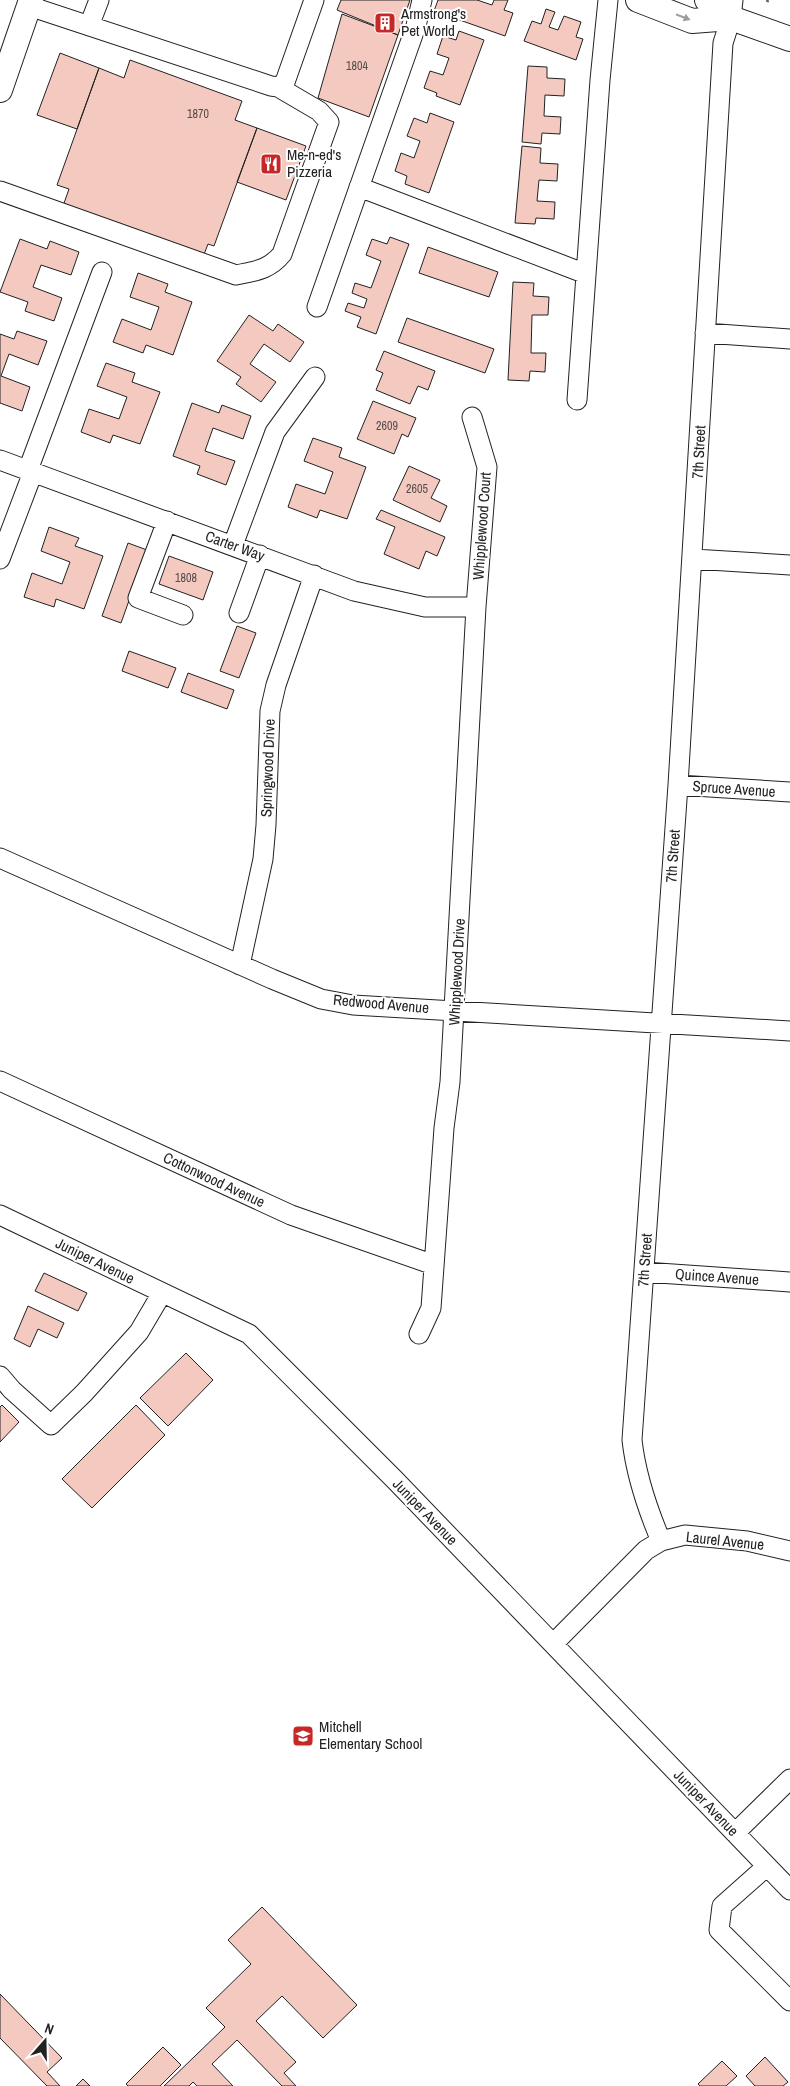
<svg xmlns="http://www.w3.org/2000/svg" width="790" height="2086" viewBox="0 0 790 2086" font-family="'Archivo Narrow',sans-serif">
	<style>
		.building { fill: #f3c9c0; stroke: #222 }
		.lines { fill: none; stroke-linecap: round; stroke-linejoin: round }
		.minor-casing { stroke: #222; stroke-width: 21 }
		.major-casing { stroke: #222; stroke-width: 26 }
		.path { stroke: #646464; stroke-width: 3; stroke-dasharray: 4 2.5; stroke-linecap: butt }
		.minor { stroke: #fff; stroke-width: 19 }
		.major { stroke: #fff; stroke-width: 24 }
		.oneway { fill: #9c9c9c }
		.labels { text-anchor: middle; stroke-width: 4; stroke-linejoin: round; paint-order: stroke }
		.number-label { font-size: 12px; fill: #564c4a }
		.poi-label { font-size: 15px; fill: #222; stroke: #fff; text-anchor: start }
		.street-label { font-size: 15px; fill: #222; stroke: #fff }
	</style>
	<rect width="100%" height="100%" fill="#fff"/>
	<path class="building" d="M341,0H410L398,35L337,10Z
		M438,0H477L492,5L494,0H508L504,10L513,13L505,36L434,11Z
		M546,9L555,12L549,27L558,30L564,16L581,22L576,37L583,39L576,60L524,41L532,21L541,24Z
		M342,14L398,35L369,117L318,98Z
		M459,31L484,40L460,105L436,96L437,93L424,88L430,71L443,75L449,58L437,54L443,36L456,40Z
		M60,53L99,68L77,129L37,115Z
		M130,60L242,101L235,120L257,128L214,246L208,244L203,257L63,206L69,189L57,185L99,68L124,78Z
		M528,66L547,67V78L565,79L564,96L545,95L544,116L561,117L560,134L542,133L541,144L522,142Z
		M430,113L454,122L429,193L405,184L407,176L395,171L401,153L414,158L420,141L407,136L414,118L427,123Z
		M257,128L306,146L286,200L237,182Z
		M522,146L541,148L540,163L558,164L557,181L539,180L537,201L555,202L554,219L536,218L535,224L515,223Z
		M390,237L409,244L376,334L357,327L361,317L345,311L348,303L364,308L367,299L352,293L355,283L371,288L381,261L366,255L372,239L387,244Z
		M20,239L47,249L50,241L79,252L71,275L41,265L33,287L62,298L54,321L25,311L28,302L0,292Z
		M428,247L498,272L489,297L419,273Z
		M138,273L168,284L165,292L192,302L173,355L146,345L143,353L113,342L122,319L151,330L159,307L130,297Z
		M513,282L534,283L533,296L549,297L548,315H532L531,353H546L545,372L530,371L529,381L508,380Z
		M249,315L273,331L278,324L304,342L290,362L264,344L250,364L276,382L261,402L236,384L241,377L217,361Z
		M407,318L494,349L485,373L398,342Z
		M17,331L47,341L38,365L9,354L1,376L30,387L22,411L0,403V334L14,339Z
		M384,351L435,371L428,390L418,386L410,404L376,390L383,373L376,370Z
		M106,363L135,373L132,382L160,392L140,444L113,435L110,443L81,432L89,409L119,419L127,397L97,386Z
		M373,401L416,418L408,437L402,434L394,454L357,439Z
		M192,403L219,413L222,405L251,416L243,439L213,428L205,451L235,461L226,485L197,474L200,466L173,456Z
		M313,438L342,448L339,457L366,467L347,519L320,510L317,518L288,507L296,484L325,494L333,472L304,461Z
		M409,466L440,480L431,498L447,506L440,522L393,500Z
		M381,510L445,537L437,556L426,551L419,569L384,554L395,527L376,519Z
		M49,527L79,538L75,546L103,556L84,609L56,599L54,607L24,597L32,573L62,584L70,562L41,551Z
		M128,543L147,550L121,623L102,616Z
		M169,556L213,572L203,600L159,584Z
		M237,626L256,633L239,678L220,671Z
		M129,651L176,668L168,688L122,671Z
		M188,673L234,690L227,709L181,692Z
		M44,1273L87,1293L78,1311L35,1291Z
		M28,1306L64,1323L57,1338L38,1329L30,1347L14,1339Z
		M186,1353L213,1380L168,1426L140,1398Z
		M2,1405L19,1422L0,1442V1407Z
		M136,1405L165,1435L92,1508L62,1479Z
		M262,1907L357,2005L323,2038L282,1996L256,2021L296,2062L284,2073L296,2086H282L237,2040L212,2064L233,2086H197L193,2082L189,2086H164L225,2027L206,2008L251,1964L228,1940Z
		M0,1994L62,2058L47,2072L60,2086H47L0,2038Z
		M163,2047L181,2065L160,2086H128L126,2084Z
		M765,2057L788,2082L783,2086H755L746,2076Z
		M722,2061L737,2076L726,2086H700L698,2084Z
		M83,2079L90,2086H76Z"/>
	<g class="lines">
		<g class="minor-casing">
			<path id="minor" d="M29,6L271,86L278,87L285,82L314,0
				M89,26L99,0
				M359,187L586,274
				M0,191L236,275C255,271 269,270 282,254L329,122L319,111L278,87
				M317,307L416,26L422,0
				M705,333L790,339
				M577,400L600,80L608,0
				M0,460L354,591L425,607H476
				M28,470L102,272
				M167,521L138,598L183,615
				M233,545L275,432L315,377
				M0,559L33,472
				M693,559L790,565
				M239,613L260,555
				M678,785L790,792
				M0,858L272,979L321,999L353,1005L790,1031
				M240,965L263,859L266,825L270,711L276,685L314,575
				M0,1081L291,1215L434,1265
				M0,1215L249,1334L395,1480L790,1890
				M644,1272L790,1282
				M419,1334L431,1308L444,1128L450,1082L476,607L487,467L472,417
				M0,1376L12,1390L51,1425L84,1393L139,1332L162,1293
				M661,1541C647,1508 636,1476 632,1440L678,785L723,43L731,18L733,0
				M553,1644L646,1550L661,1541L685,1535L747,1541L790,1551
				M735,1833L790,1779
				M767,1866L722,1906L719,1930L790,2001"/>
		</g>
		<g class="major-casing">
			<path id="major" d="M638,0L692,21L731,18
				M707,0L731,18L790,39
				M0,90L31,0"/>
		</g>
		<path class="path" d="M767,2L768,0"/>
		<use href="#minor" class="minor"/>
		<use href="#major" class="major"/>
	</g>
	<defs><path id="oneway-solid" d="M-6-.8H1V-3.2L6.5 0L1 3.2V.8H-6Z" transform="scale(1.25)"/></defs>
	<use class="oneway" href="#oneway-solid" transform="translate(683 17) rotate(21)"/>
	<defs>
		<g id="building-square" transform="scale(1.125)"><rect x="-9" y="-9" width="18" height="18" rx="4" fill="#c62828" stroke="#fff"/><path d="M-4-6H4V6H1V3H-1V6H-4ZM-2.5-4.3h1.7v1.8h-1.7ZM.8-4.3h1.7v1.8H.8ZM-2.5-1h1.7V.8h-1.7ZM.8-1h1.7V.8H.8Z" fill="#fff"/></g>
		<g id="restaurant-square" transform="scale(1.125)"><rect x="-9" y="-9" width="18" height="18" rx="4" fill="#c62828" stroke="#fff"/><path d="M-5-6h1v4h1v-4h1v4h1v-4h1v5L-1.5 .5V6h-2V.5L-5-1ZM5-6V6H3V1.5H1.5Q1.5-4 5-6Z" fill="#fff"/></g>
		<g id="school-square" transform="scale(1.125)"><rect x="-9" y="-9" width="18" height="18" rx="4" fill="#c62828" stroke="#fff"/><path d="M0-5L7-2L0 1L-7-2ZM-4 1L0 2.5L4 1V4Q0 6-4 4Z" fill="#fff"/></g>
	</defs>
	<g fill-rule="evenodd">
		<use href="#building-square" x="385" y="23"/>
		<use href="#restaurant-square" x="271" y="164"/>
		<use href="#school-square" x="303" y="1736"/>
	</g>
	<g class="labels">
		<g class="number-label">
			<text x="357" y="70">1804</text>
			<text x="198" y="118">1870</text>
			<text x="387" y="430">2609</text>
			<text x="417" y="493">2605</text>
			<text x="186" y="582">1808</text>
		</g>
		<g class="poi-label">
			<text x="401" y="19">Armstrong's<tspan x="401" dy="17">Pet World</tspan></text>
			<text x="287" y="160">Me-n-ed's<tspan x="287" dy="17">Pizzeria</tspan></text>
			<text x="319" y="1732">Mitchell<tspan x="319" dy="17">Elementary School</tspan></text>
		</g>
		<g class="street-label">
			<text transform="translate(699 452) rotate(-87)" y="5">7th Street</text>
			<text transform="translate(482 526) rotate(-86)" y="5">Whipplewood Court</text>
			<text transform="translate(235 546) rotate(20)" y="5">Carter Way</text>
			<text transform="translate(268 768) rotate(-88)" y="5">Springwood Drive</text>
			<text transform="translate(734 789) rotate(4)" y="5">Spruce Avenue</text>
			<text transform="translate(673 856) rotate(-86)" y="5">7th Street</text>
			<text transform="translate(457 972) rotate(-87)" y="5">Whipplewood Drive</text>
			<text transform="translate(381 1004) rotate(5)" y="5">Redwood Avenue</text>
			<text transform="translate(214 1180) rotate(25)" y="5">Cottonwood Avenue</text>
			<text transform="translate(645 1260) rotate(-86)" y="5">7th Street</text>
			<text transform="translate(95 1261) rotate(26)" y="5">Juniper Avenue</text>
			<text transform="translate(717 1277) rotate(4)" y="5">Quince Avenue</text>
			<text transform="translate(425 1512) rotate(46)" y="5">Juniper Avenue</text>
			<text transform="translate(725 1541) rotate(6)" y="5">Laurel Avenue</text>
			<text transform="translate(706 1803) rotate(46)" y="5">Juniper Avenue</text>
		</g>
	</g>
	<g transform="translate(45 2041) rotate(20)" stroke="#ffffff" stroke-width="4" paint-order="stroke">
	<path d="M0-4L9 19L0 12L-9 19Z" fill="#222222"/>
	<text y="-8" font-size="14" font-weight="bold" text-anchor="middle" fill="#222222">N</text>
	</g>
</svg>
